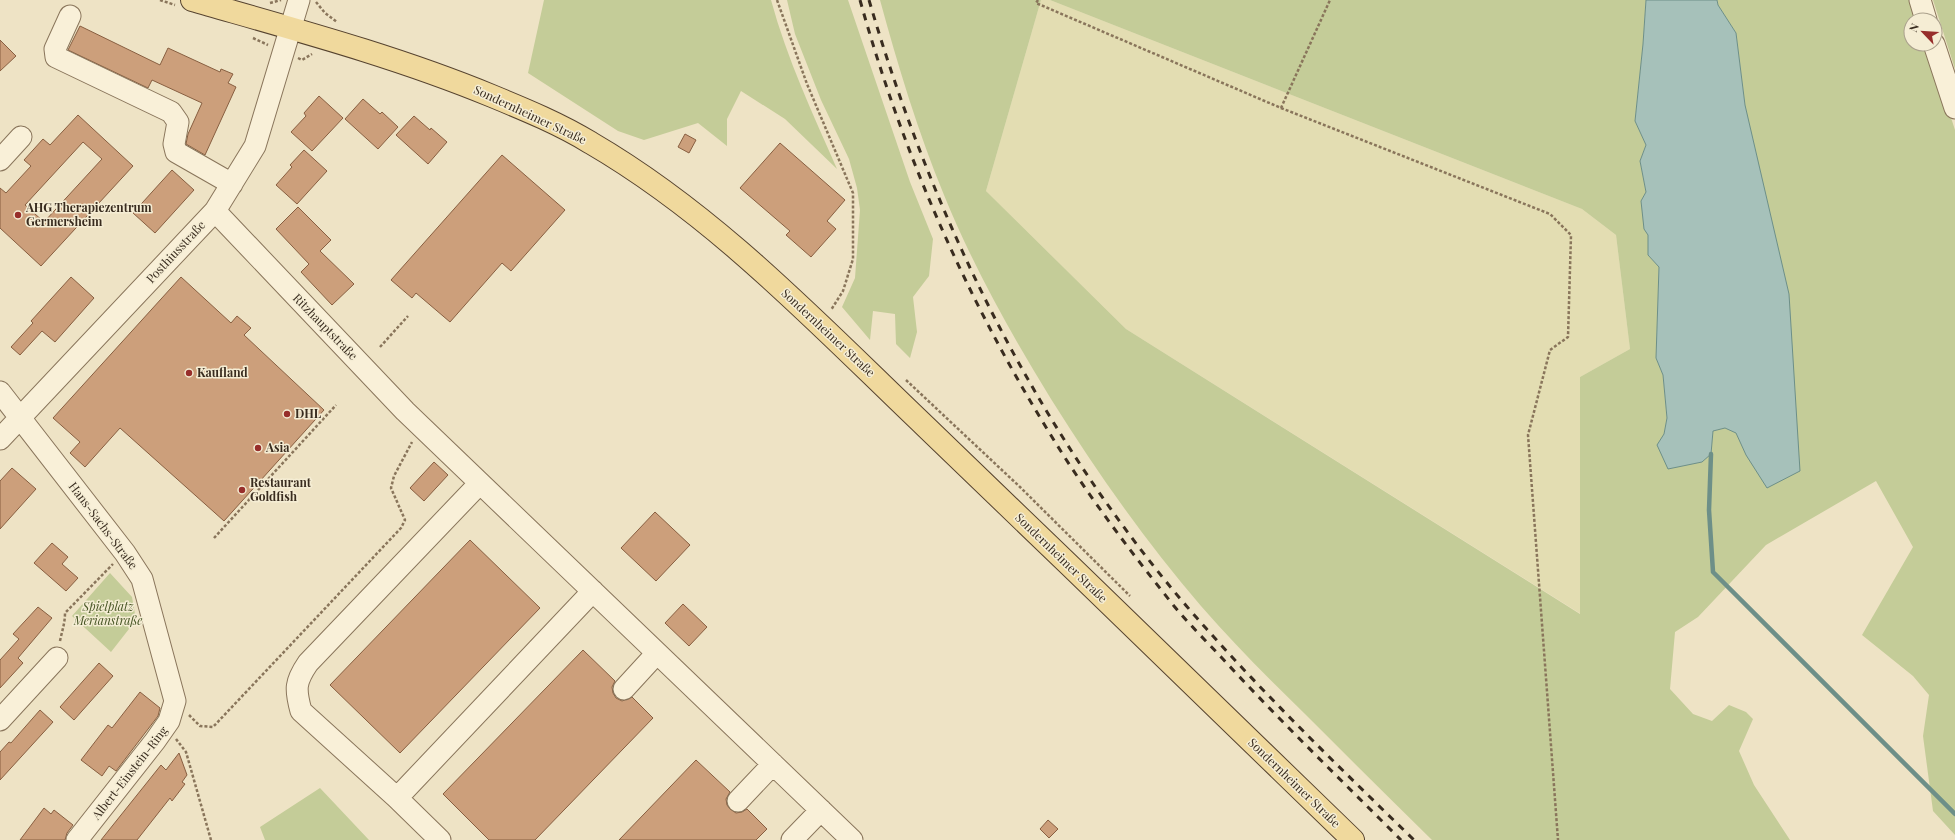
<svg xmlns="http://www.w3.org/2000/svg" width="1955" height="840" viewBox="0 0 1955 840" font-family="'Playfair Display',serif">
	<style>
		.farmland { fill: #e3ddb2 }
		.green { fill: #c4cc98 }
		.water { fill: #a6c1ba; stroke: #6d8f88 }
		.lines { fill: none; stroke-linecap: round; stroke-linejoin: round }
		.stream { stroke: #6d8f88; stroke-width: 4.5 }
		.building { fill: #cc9f7b; stroke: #885f41; fill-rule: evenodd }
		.minor-casing { stroke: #89755b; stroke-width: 23 }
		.major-casing { stroke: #56432f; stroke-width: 24 }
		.path { stroke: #89755b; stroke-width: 2.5; stroke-dasharray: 3 2; stroke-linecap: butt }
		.minor { stroke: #f9f0d8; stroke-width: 21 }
		.major { stroke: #f0d99d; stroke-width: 22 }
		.rail { stroke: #392c1f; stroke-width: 3; stroke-dasharray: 7 7; stroke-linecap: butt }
		.poi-dot { fill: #972e2b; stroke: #f5edd4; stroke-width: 1.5 }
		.labels { text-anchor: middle; stroke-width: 3; stroke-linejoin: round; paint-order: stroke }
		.street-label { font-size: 12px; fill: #392c1f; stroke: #f5edd4 }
		.poi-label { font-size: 12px; font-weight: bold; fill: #392c1f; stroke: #f5edd4; text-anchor: start }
		.park-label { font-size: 12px; font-style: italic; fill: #475525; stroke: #f5edd4 }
	</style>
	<rect width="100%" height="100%" fill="#eee3c5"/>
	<path class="farmland" d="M1041,0H1050L1582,209L1616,235L1630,349L1580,377L1581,614L1126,329L986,191Z"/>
	<path class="green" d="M544,0H771C787,59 813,114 837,169L785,119L741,91L727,119V146L698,123L644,140L618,131L528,73Z
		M787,0H848L910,182L933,239L929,276L913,297L917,332L910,358L896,344L895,314L873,311L870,340L842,307L855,278L860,210L857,188L849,159L821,100L795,34Z
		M880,0H1041L986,191L1126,329L1580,614V377L1630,349L1616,235L1582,209L1050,0H1646L1643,44L1635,121L1646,145L1640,161L1646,192L1641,201L1648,235V255L1659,267L1656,358L1663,375L1667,418L1664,434L1711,454L1713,431L1725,428L1736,432L1746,455L1745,105L1736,33L1718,5L1717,0H1913L1919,20H1911V44H1927L1955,130V835L1933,811L1923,736L1929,695L1913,676L1862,635L1913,547L1876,481L1766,545L1698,617L1675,632L1670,689L1693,714L1712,721L1729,705L1746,712L1753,719L1739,751L1754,785L1790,840H1432C1389,798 1347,756 1304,713C1269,679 1234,644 1201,606C1146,542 1096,471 1051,399C1011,334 973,266 944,195C918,132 898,66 880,0Z
		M1933,0H1955V69Z
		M110,573L132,597L136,620L111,652L72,616Z
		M320,788L369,840H265L260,827Z"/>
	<path class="water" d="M1646,0H1717L1718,5L1736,33L1745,105L1789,294L1800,471L1767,488L1746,455L1736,433L1725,428L1713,431L1711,454L1702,462L1668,469L1657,445L1664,434L1667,418L1663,375L1656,358L1659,267L1648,255V235L1644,229L1641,201L1646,192L1640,161L1646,145L1635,121L1643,44Z"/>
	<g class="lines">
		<path class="stream" d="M1711,454L1709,510L1713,572L1955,814"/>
	</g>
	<path class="building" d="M80,26L160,65L168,48L220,72L221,69L233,74L228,83L236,87L205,155L186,144L188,134L202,103L152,80L148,88L68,50Z
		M0,40L16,56L0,71Z
		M319,96L343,118L312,151L291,132L306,116L304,113Z
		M363,99L380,114L382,112L398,127L378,149L345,119Z
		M78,115L133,166L41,266L0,228V188L6,193L31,166L24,160L43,139L50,145ZM83,142L102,159L44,222L25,205Z
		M414,116L430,130L431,128L447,142L428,164L396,135Z
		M685,134L696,140L689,153L678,147Z
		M780,143L845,200L827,221L836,229L811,257L786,235L790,231L740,188Z
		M304,150L327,171L297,204L276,185L292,167L290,165Z
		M502,155L565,210L511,271L502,263L450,322L416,293L412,298L391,280Z
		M172,170L194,190L155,233L133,213Z
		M298,207L331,240L320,251L354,284L332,305L301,272L309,264L276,229Z
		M71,277L94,298L55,342L42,331L20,355L11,347L33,323L31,321Z
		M181,277L231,323L237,316L251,328L244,335L324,410L224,521L120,428L85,467L70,453L80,442L53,418Z
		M434,462L448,475L424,501L410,488Z
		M12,468L36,489L0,529V481Z
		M655,512L690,545L656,581L621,548Z
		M470,540L540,608L400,753L330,685Z
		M52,543L68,557L62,564L78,578L66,591L34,563Z
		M683,604L707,627L689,646L665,623Z
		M38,607L52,618L18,658L23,663L0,688V660L19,639L13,634Z
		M583,650L615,681L612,687L613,693L616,698L622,701L632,697L653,718L535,840H489L443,794Z
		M99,663L113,676L74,720L60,707Z
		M140,692L160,708L158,716L116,771L109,766L102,776L81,760L108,725L112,728Z
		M40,710L53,722L0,780V752L9,742L11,743Z
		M179,753L187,775L182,782L185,784L172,801L170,798L137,840H101L161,765L166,770Z
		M696,760L730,792L726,799L727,805L730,809L736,813L742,812L747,809L767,829L756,840H619Z
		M44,808L51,814L54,810L73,825L67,833L65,840H20Z
		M1048,820L1058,829L1049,838L1040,829Z"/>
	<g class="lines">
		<g class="minor-casing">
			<path id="minor" d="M1920,0L1926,20
				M70,16L55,49L56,57L171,112L178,122L174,144L176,152L232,184
				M1934,44L1955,108
				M0,160L21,137
				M215,211L405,411L852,840
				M0,392L125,553L142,579L175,701L169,721L155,741L77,840
				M0,439L215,211L255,146L299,0
				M624,689L657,653
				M0,720L57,658
				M397,798L593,591
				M738,801L773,764
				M440,840L397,798L301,711C295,689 295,682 308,663L480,483
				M792,840L821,810"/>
		</g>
		<g class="major-casing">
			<path id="major" d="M192,0C293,29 395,56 492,96C526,110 560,124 591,143C718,217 820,326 926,427C1069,564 1210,702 1353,840"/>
		</g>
		<path class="path" d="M160,0L175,5
			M777,0L807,84L853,193V259L843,291L831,310
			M1038,0L1036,3L1281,108L1330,0
			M316,2L325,13L337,22
			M270,3L281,0
			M253,38L268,45
			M298,58L302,60L312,54
			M1281,108L1550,214L1571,235L1568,337L1550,350L1528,435L1558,840
			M380,347L408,316
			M906,380L1020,487L1130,596
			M214,538L336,405
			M60,641C62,631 65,623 65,613L113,564
			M189,715L200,726L213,727L401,528L405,520L391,488L394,476L412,442
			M176,739L186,752L211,840"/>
		<use href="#minor" class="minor"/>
		<use href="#major" class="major"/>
		<path class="rail" d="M860,0C903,155 967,300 1052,437C1088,496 1131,552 1174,606C1189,624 1206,641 1222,658C1280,721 1341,780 1401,840
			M869,0C933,219 1035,427 1183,602C1255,686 1335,763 1414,840"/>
	</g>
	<g class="poi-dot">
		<circle cx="18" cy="215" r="4"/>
		<circle cx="189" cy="373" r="4"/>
		<circle cx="287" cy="414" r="4"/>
		<circle cx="258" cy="448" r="4"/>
		<circle cx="242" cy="490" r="4"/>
	</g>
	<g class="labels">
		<g class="street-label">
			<text transform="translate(530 115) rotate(25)" y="4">Sondernheimer Straße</text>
			<text transform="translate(176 252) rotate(-47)" y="4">Posthiusstraße</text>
			<text transform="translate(325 327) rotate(46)" y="4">Ritzhauptstraße</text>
			<text transform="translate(828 333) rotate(43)" y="4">Sondernheimer Straße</text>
			<text transform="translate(103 526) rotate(53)" y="4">Hans-Sachs-Straße</text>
			<text transform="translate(1061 558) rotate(44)" y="4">Sondernheimer Straße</text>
			<text transform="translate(130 773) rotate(-52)" y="4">Albert-Einstein-Ring</text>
			<text transform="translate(1294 783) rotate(44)" y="4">Sondernheimer Straße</text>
		</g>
		<g class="poi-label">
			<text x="26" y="212">AHG Therapiezentrum<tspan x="26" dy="14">Germersheim</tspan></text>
			<text x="197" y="377">Kaufland</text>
			<text x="295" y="418">DHL</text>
			<text x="266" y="452">Asia</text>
			<text x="250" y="487">Restaurant<tspan x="250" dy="14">Goldfish</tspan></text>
		</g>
		<g class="park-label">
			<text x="108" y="611">Spielplatz<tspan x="108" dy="14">Merianstraße</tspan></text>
		</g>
	</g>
	<g transform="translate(1923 32) rotate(295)"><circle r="19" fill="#f5edd4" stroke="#aaa08c"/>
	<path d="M0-3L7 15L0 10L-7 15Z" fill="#972e2b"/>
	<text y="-6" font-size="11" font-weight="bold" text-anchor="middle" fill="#392c1f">N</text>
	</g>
</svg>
